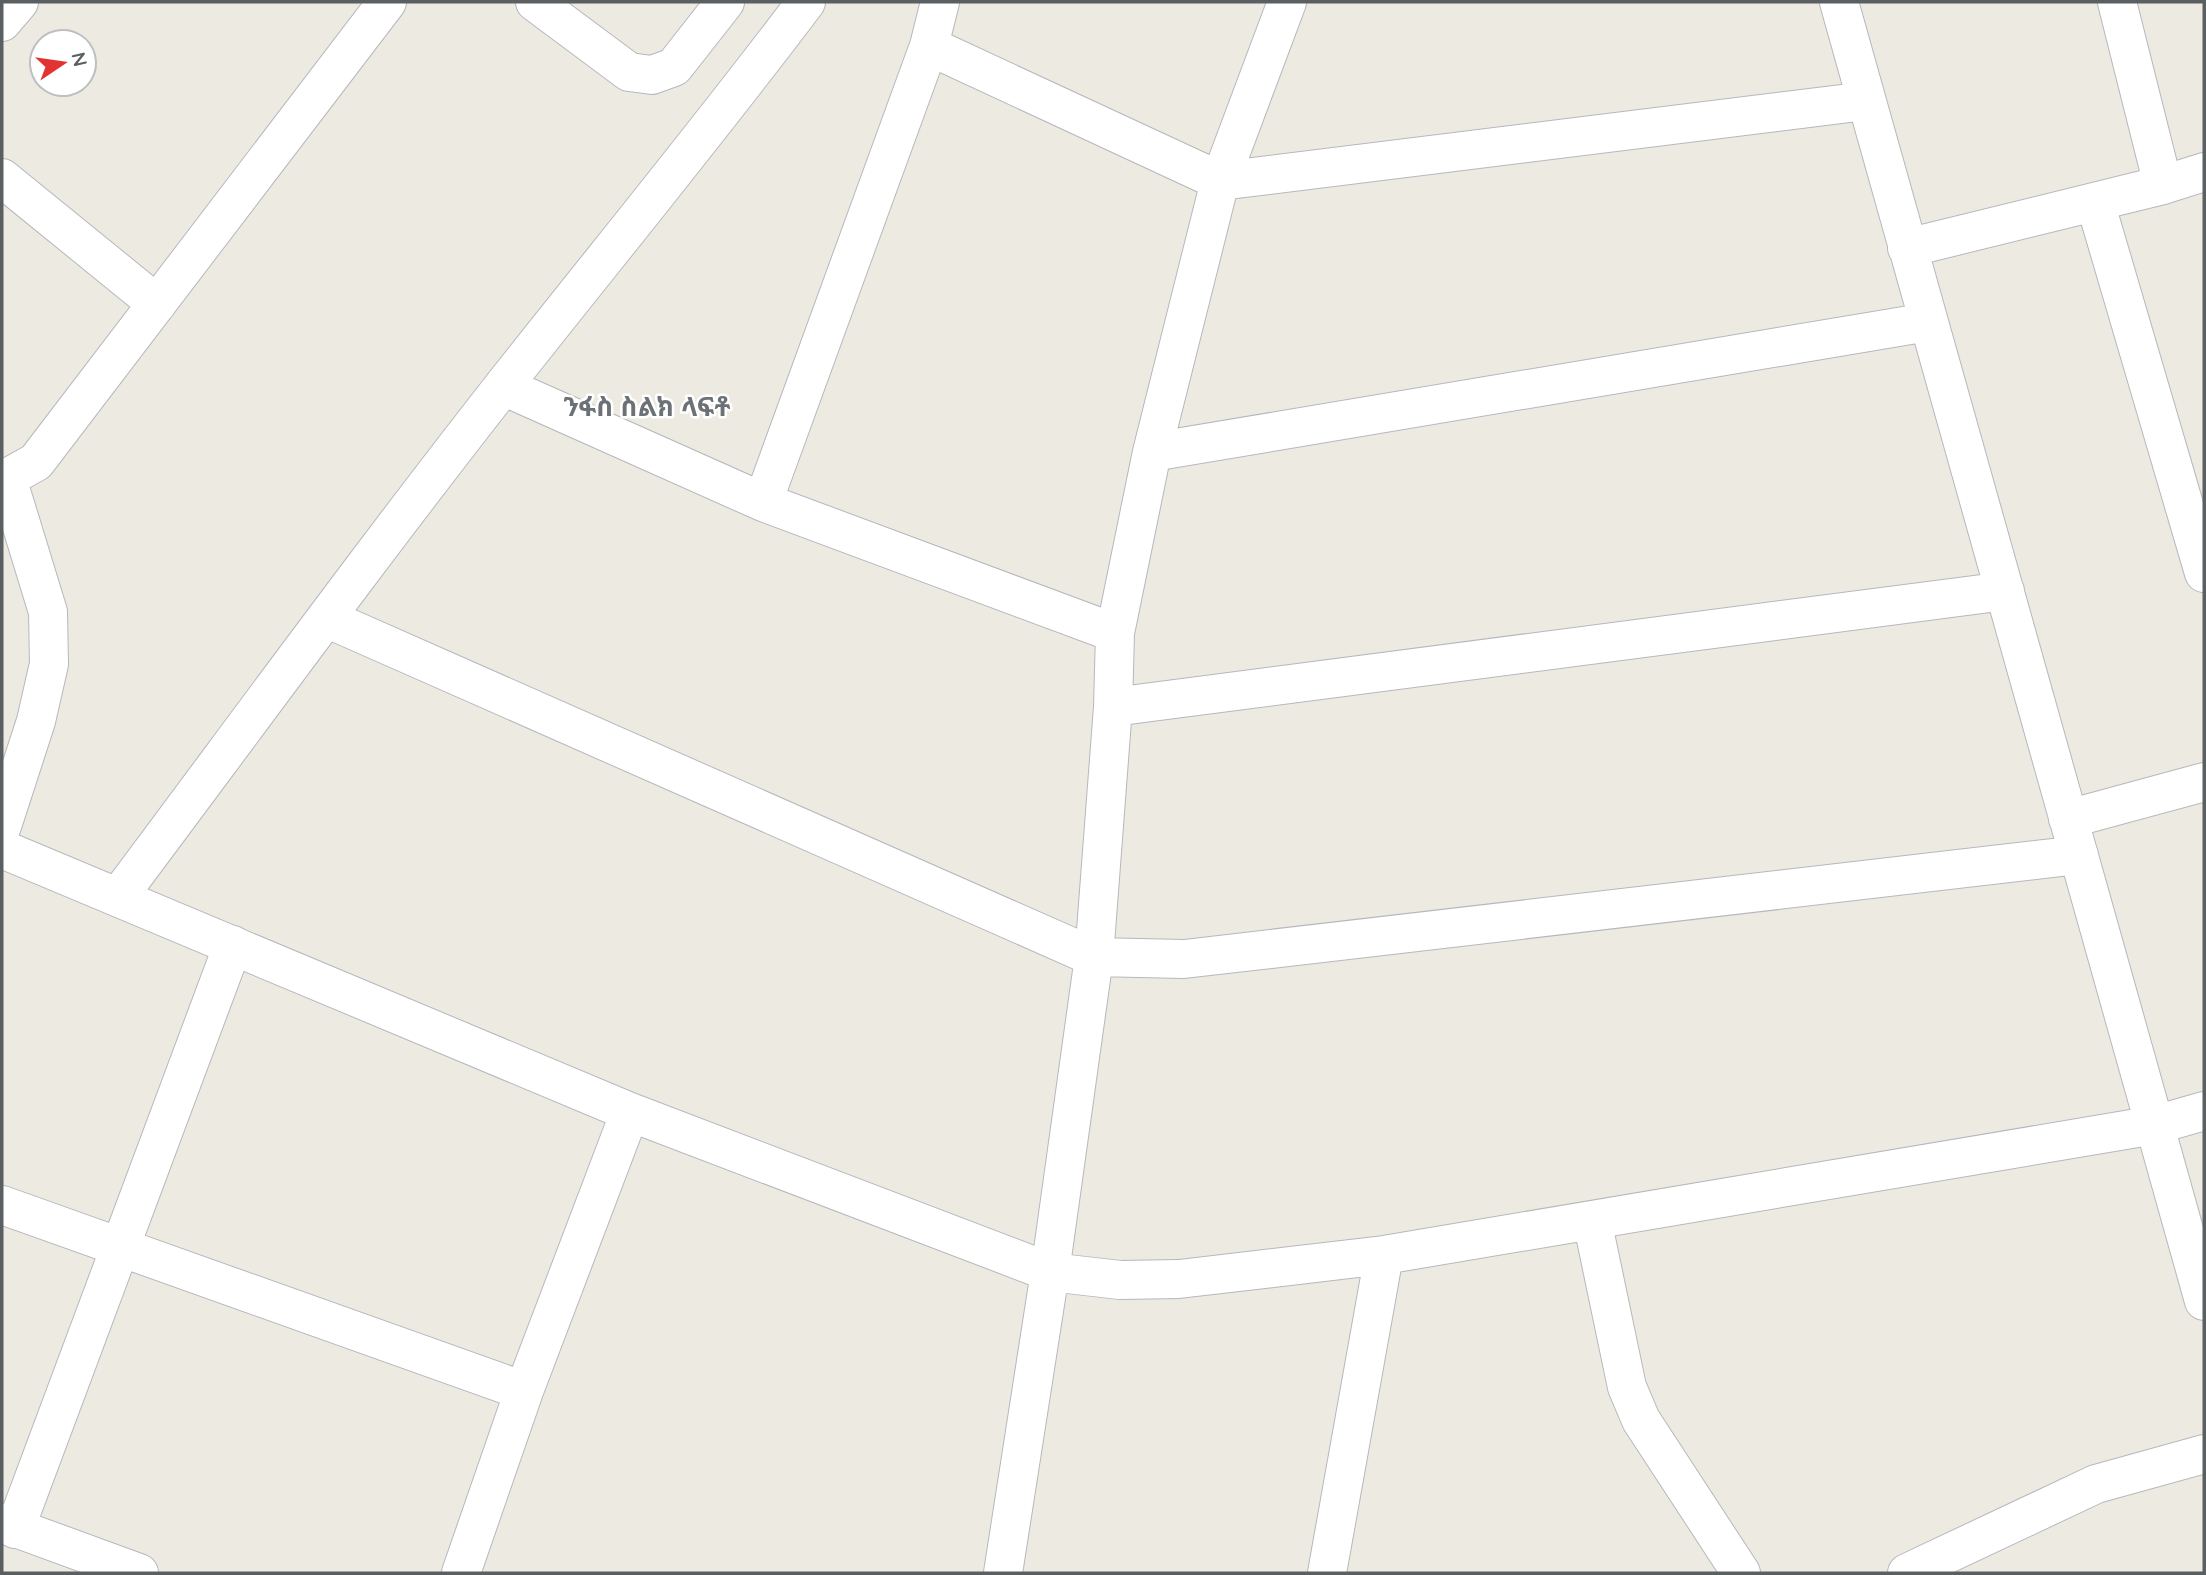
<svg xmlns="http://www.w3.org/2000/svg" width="2206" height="1575" viewBox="0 0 2206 1575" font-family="Quicksand,'Noto Sans Ethiopic',sans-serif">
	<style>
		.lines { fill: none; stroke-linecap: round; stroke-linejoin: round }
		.street-casing { stroke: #b5b8bc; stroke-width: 40 }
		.street { stroke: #fff; stroke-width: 38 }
		.labels { text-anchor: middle; stroke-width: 5; stroke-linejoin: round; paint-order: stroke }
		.district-label { font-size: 26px; font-weight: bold; fill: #6b7174; stroke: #fff }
	</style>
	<rect width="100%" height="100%" fill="#edeae2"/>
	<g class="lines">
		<g class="street-casing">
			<path id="street" d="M535,2L629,72L652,75L674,67L725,2
				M1839,2L2204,1301
				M2117,2L2163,185
				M2,22L19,2
				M929,46L940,2
				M2,178L157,304
				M2095,202L2204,573
				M1907,248L2163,185L2204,172
				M503,386L763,502L1115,633
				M1152,452L1928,322
				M2,478H7L36,462L387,2
				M763,502L929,46L1220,181L1866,101
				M326,618L1094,957L1184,959L2079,855
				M1113,707L2005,591
				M2068,819L2204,782
				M2,826L36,721L49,664L48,612L7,478
				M2,849L630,1112L1050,1272L1120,1280L1179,1279L1384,1255L2155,1125L2204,1111
				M118,897C246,726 372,553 504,385C605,257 708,132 806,2
				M2,1205L524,1391
				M1592,1220L1627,1387L1641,1420L1741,1573
				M2,1523L139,1573
				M15,1529L233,945
				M461,1573L524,1391L630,1112
				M1003,1573L1050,1272L1094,957L1113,707L1115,633L1152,452L1220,181L1287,2
				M1327,1573L1384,1255
				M1907,1573L2096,1484L2204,1454"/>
		</g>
		<use href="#street" class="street"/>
	</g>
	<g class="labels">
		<g class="district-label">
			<text x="647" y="416">ንፋስ ስልክ ላፍቶ</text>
		</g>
	</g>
	<rect width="2206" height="1575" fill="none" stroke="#5a5f62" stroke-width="7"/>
	<g transform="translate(63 63) rotate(77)"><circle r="33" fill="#ffffff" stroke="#bdbfc0" stroke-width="2"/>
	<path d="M0-5L12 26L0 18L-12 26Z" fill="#e23232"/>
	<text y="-10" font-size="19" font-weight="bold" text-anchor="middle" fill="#5a5f62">N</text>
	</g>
</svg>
